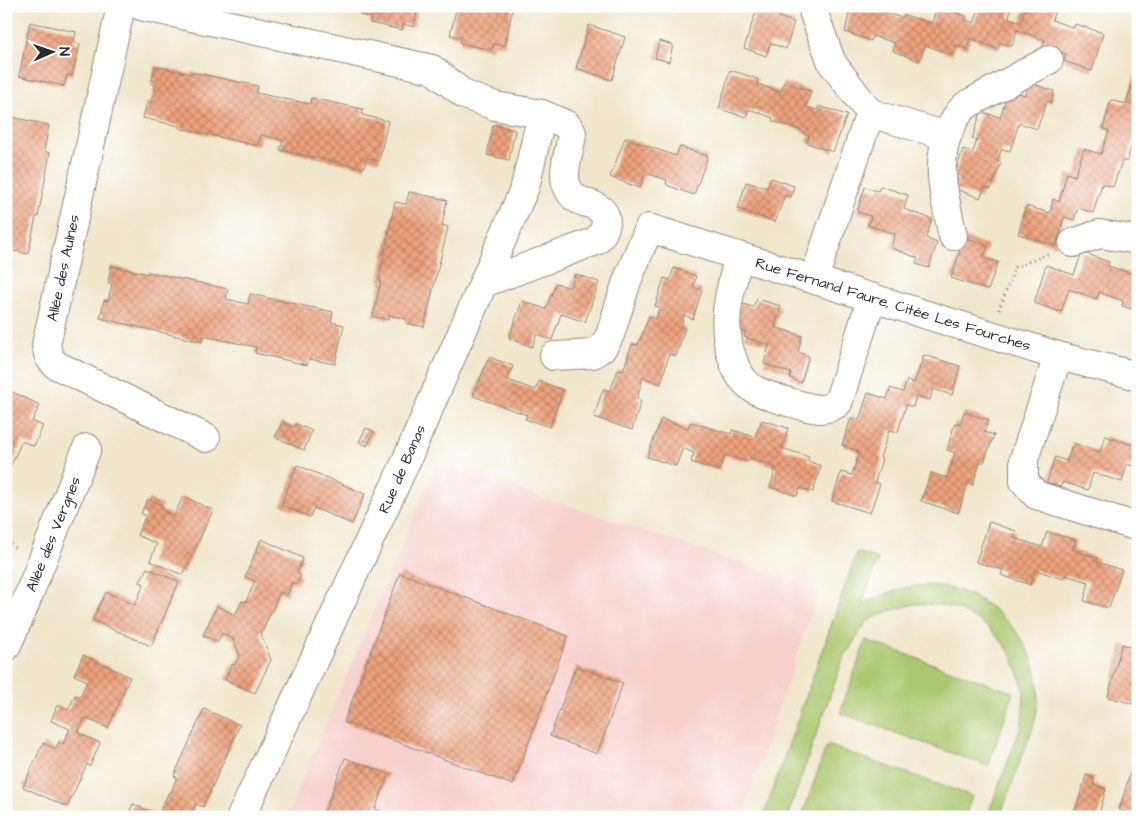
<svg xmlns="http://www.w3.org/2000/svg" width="1144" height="823" viewBox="0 0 1144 823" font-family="'Architects Daughter',sans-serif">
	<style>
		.built { fill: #f7d0ce }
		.pitch { fill: #abc86f; stroke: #6b7a4d }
		.building { fill: url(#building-cross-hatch) }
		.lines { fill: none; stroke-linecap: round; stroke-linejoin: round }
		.minor-casing { stroke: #8e887b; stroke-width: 30 }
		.path { stroke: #8e887b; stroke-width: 3; stroke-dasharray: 1 4; stroke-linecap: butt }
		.minor { stroke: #fff; stroke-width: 28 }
		.labels { text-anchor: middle; stroke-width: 4; stroke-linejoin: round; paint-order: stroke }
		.street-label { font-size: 15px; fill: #2b2b2b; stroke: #fff }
	</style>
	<defs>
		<pattern id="building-cross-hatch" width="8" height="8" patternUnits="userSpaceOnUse" patternTransform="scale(1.25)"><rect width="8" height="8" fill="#eea27c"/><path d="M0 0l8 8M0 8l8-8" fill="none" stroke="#c18466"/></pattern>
	</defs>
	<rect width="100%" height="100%" fill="#fff"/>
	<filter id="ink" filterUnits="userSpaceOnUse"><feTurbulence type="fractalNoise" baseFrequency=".02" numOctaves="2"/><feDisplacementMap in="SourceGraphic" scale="10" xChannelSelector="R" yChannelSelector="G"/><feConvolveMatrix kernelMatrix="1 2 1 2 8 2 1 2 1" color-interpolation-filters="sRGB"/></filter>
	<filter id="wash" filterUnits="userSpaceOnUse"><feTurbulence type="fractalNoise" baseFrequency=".0096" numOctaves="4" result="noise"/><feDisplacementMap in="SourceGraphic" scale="20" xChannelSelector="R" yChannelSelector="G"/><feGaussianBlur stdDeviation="1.12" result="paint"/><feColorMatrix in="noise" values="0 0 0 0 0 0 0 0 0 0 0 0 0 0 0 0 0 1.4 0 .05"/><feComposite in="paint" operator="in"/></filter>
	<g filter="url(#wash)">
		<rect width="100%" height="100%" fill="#f1e6cb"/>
		<path class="built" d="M437,463L799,582L819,592L741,817H286Z"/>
		<path class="pitch" d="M857,552L878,559L862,604C879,597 897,588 916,586C979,579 1044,637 1038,701C1037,721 1029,738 1022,756C1015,776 1007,797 1000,817H987L1022,724L1024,690L1013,657L1003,643L992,631L980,621L956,609L941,605L915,604L889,611L867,621L843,659L790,809V817H763Z
			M866,640L1014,693L988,766L840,713Z
			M827,745L972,796L965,817L802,816Z"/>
		<g id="blocks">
			<path class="building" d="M294,6H312L311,11Z
				M362,6H418L414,27L403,24L402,30L370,23L371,18L360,15Z
				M457,6H513L505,46L493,44L492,50L460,43L462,37L450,35Z
				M758,6H783L779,17L794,22L786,49L770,43L766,56L744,48Z
				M827,6H883V12L902,18L904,15L932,23L937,6L966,16L965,20L974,23L980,6H998L1010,11L1009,18L1021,22L1026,6H1056L1052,20L1074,28L1075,24L1103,33L1092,71L1064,61L1066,54L1043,46L1045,40L1017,30L1012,46L1000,43L998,49L970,38L967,49L955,45L952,55L925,45L919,61L893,51L895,43L873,36L871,41L845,32L849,14Z
				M30,22L76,32L74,43L80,44L72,76L67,75L64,86L19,76Z
				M589,25L625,37L612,80L576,68Z
				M659,41L673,45L669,62L655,58Z
				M155,66L191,74V72L258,86L256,93L310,104L311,98L363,109L362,115L388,121L379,161L367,158L364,168L280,150L283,140L261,135L258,146L179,128V126L143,118L147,102L151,103L155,85L151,84Z
				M730,70L758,79L757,84L781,92L784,82L811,91L806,107L817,110L819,106L847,115L833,152L807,143L809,136L800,130L772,121L773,118L749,109L746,117L719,109Z
				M1134,76L1138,77V140L1134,138L1127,161H1122L1113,187L1102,184L1093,213L1078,208L1074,220L1064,217L1056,246L1018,234L1026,206L1050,213L1053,199L1059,202L1067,173L1075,176L1084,149L1101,154L1109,131L1103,128L1111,100L1126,104Z
				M1030,83L1054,91L1051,103L1047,101L1037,129L1019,123L1010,151L1002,149L997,161L1001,163L991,189L985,187L980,198L956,189L958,179L954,177L963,149L973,152L977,140L972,139L981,112L1000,117L1009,90L1025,95Z
				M11,117L49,125L44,151L50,153L38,217H36L28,254L10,250V246L6,245V129H8Z
				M493,125L515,130L509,160L487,155Z
				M625,138L676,156L679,148L681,147L708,156L694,195L669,186L666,184L667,180L645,173L640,188L610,177Z
				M771,178L794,186L791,197L785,195L775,222L738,209L746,182L767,188Z
				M880,186L908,195L904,209L932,219L926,238L937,243L929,268L916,264L918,258L891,248L895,234L868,225L871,216L857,212L865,187L878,191Z
				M409,192L447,200L442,225L448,227L424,327L406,323L407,319L389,315L388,320L373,316L381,280H379L395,202L406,204Z
				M960,236L988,246L983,258L998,262L988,290L951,278L960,251L957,250Z
				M1082,252L1109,262L1108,266L1133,274L1134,267L1138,268V311L1122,306L1123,301L1099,292L1097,299L1069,289L1061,312L1034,303L1046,265L1074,275Z
				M111,266L148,274V272L228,289L226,299L248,304L250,294L333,312L331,322L344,325L335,364L309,359L307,365L255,353L256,347L203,336L202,342L100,318L104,300L108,301L112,283H108Z
				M674,268L696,276L693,287L702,290L693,319L684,315L681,327L685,328L676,356L669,354L661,384L643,377L637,399L641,401L632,430L594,417L603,389L610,391L618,370L623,371L632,344L638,345L649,316L656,319L659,307L655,306L664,278L670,280Z
				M575,274L599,282L585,322L561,314L552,340L537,334L532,347L509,338L522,301L546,309L556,283L570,288Z
				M757,299L781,306L775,327L802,336L798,352L809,356L801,383L790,378L791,373L764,364L769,345L744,337L746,332L732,328L740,303L753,307Z
				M924,355L960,366L952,395L933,389L930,400L916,396L913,407L906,405L898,432L889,430L880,458L882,459L875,482L880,484L870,513L832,501L841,472L852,475L859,452L842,445L851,418L859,420L868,393L887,399L890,388L903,392L907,380L914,383Z
				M489,357L513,366L508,380L535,390L539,381L563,390L550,427L525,419L527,415L473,396Z
				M6,389L40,405L32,421L43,426L34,446L22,441L11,465L6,462Z
				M964,412L989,420L984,432L994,435L984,462H980L973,485L968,484L958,513L921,501L931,473L947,478L955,453L947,450L955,423L960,424Z
				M661,419L688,428L690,422L731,434L732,430L755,437L762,420L788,428L782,448L809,457L808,461L821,466L813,492L800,488L797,496L770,487L776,467L750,458L748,462L725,455L719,471L691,462L694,453L683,448L676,466L647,457Z
				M282,422L294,427L296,424L312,431L304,450L275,437Z
				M366,428L374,432L367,446L359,442Z
				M1105,436L1133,445L1135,439L1138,440V468L1127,464L1122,482L1093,473L1088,490L1063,482L1060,487L1047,482L1055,457L1067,461L1073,443L1100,452Z
				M297,465L365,494L352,524L314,508L310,517L281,505Z
				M183,496L213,510L183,575L150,561L157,544L137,535L146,516L141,513L148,499L162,505L161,510L174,516Z
				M989,522L1016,531L1014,538L1042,547L1047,532L1076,540L1073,550L1098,558L1097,562L1122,570L1109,608L1084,601L1089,582L1065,575L1063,579L1035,570L1030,585L1001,575L1003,570L976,562Z
				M261,539L303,558L297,573L301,576L297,585L292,582L287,595L280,592L263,630L260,631L271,660L255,693L225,679L232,664L235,665L240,655L233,639L222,633L218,642L203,635L217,606L235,615L242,601L246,602L255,581L245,577Z
				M147,568L179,582L151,646L92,620L106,592L135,605L144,584L140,582Z
				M400,573L568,636L513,785L344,722Z
				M1122,644L1138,649L1137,705L1108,697Z
				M83,655L130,677L108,728L85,718L78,733L100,743L90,766L87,764L67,807L23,787L43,743L55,749L59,742L63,744L70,729L51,721L57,705L68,710L75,695L80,697L87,681L74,675Z
				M576,666L623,683L597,754L550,736Z
				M204,709L240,725L203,807L196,804L190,817H127L133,804L158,815L169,792L171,793L177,777L174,776Z
				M1137,751H1138V816L1119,810Z
				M345,758L389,774L375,809L398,817H334L324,813Z
				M1086,775L1094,778L1093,785L1106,789L1098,817H1074Z"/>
		</g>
	</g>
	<g filter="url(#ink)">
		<use href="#blocks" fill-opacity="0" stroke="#8e887b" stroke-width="1"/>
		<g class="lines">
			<g class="minor-casing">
				<path id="minor" d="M121,6L46,345L49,357L56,365L206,438
					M141,6L432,69L465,95L495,106L542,114L567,125L572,133C571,149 562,167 566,183C568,189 571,196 577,199C583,203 592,203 598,208C612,216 605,232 596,241L484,283
					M870,113L947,136
					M953,236C945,199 934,164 950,129C954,119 959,110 968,104L1049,60
					M1073,243L1099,234L1133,239L1138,238
					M739,256C730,291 719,325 733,360C736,371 743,381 752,388C763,395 779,399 792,403C809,407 823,414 838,403L872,297
					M814,279L870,113L832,63L814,14
					M554,356L593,354L603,347L610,335L627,281L649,228L1058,356L1138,376
					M1058,356L1024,459V481L1036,495L1138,527
					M6,647L23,609L87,448
					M241,817L403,468L525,187L542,114"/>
			</g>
			<path class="path" d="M999,310L1015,267L1048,254
				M6,541L18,550"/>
			<use href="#minor" class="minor"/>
		</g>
	</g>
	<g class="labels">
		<g class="street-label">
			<text transform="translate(63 268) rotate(-78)" y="5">Allée des Aulnes</text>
			<text transform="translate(893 304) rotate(17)" y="5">Rue Fernand Faure, Citée Les Fourches</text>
			<text transform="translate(402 469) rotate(-66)" y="5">Rue de Banas</text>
			<text transform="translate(53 534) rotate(-68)" y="5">Allée des Vergnes</text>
		</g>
	</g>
	<rect width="1144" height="823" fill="none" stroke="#fff" stroke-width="25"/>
	<g transform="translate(52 52) rotate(88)" stroke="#ffffff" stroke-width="4" paint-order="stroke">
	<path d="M0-4L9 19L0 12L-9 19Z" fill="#2b2b2b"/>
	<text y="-8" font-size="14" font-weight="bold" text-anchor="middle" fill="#2b2b2b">N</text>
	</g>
</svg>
